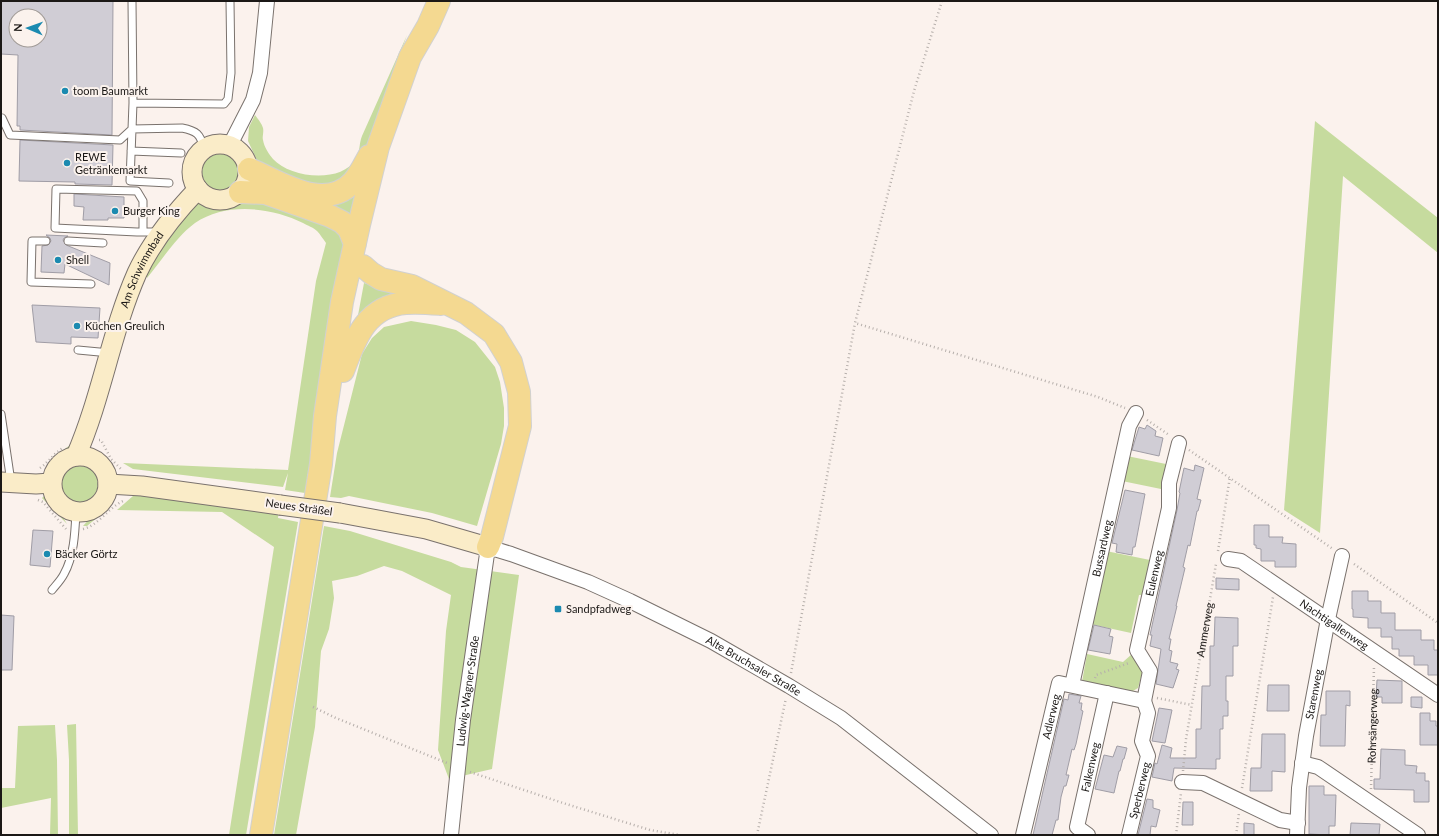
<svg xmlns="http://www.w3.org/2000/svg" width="1439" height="836" viewBox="0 0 1439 836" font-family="Lato,sans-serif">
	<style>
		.green { fill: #c6db9e }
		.building { fill: #d0cdd5; stroke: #a09da6; fill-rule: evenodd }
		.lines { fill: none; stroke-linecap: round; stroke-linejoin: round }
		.lane-casing { stroke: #7a726d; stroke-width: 9 }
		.street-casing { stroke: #7a726d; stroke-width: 16 }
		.secondary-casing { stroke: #7a726d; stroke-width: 21 }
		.primary-casing { stroke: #d1d1d0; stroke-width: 24 }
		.path { stroke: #b6afab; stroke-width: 2.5; stroke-dasharray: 1 3; stroke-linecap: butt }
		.lane { stroke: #fff; stroke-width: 7 }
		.street { stroke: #fff; stroke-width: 14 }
		.secondary { stroke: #faecc8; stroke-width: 19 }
		.primary { stroke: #f4d991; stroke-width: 22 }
		.secondary-bridge-casing { stroke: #7a726d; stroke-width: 21; stroke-linecap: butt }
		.secondary-bridge { stroke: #faecc8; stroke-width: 19 }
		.poi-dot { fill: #1b8ab0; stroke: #fbf2ed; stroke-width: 1.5 }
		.labels { text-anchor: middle; stroke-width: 4; stroke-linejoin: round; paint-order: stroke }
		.poi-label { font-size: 11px; fill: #1b1816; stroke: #fbf2ed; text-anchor: start }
		.street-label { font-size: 11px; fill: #1b1816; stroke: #fbf2ed }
	</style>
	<rect width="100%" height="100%" fill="#fbf2ed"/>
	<path class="green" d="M407,35L361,161L339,184L305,186L260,167L248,141L249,127L255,115C258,119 262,124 263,128C264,132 262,137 263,140C264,147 269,154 273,159C290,178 341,184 356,159C360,153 359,143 362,136C377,102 392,69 407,35Z
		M1315,121L1438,218V253L1343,176L1320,533L1284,510Z
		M202 172a19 19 0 1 1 38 0a19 19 0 1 1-38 0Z
		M359,183L354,220L306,196Z
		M249,196L336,226L344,242L305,493L285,490L288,473L283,487L133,469L123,463L288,470L316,281L326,243C323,239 320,234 317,231C313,227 308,226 303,223C271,207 226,202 195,223C176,237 162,260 147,278V273L172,228L192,206L206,200L220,205Z
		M364,283L412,296L356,326Z
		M411,321L436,325L456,330L475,342L495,367L500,382L504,408V426L501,444L477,526L432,513L349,496L341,498L330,497L337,453L362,354L372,338L384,327Z
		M75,441L70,449L61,454L51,464L50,461C58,453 67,448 75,441Z
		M1127,456L1166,464L1161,489L1122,481Z
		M60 484a19 19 0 1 1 38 0a19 19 0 1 1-38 0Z
		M151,494L279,511L278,518L298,522L246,835H229L274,547L222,512L117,510L133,496Z
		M44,496C53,504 61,513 67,524L42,498Z
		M103,510L104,512L87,526H83L92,516Z
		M324,526L350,531L451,562L461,567L519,575L492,769L449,779L438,750L446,631L451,595L402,571L384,566L357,576L332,581L334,598L329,629L321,651L315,727L296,835H274Z
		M1106,551L1150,560L1143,595H1139L1131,633L1090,624Z
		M1087,654L1123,662L1132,654L1143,670L1138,688L1131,692L1082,682Z
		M76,724L78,835H69V760L67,725Z
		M55,725L57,760L58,835H50L51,798L1,808V788H15L18,726Z"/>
	<path class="building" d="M1,1H113L112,135L20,130V126H17L18,55L1,54ZM16,16H40V40H16Z
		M20,140L113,145L112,185L75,184V182L19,181Z
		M74,194L124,197V218H108V220H83L84,207L74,206Z
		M46,235L68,236L64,238L63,240L66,245L110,263L109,285L65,264L64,273L41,272L42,246L48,245L51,241L50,238Z
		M32,305L100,308L98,338L71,337V344L36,342Z
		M1147,425L1156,431L1155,436L1163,438L1159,456L1132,450L1139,427L1145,429Z
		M1195,465L1204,468L1197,499L1201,500L1198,511H1197L1190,546L1188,545L1183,567L1185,568L1176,606H1177L1169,639H1171L1169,650L1172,651L1170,662L1178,664L1176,669L1179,670L1173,688L1156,684L1161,649L1150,646L1152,635H1150L1177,510L1180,493L1179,492L1184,468L1194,471Z
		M1125,490L1145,494L1135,547H1133L1132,555L1116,552L1117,544L1112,543Z
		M1254,525H1269V537H1283L1282,543L1296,544V567H1275V561H1261V549L1256,548V545H1254Z
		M33,530L53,531L50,567L30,565Z
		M1216,578L1239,579V590L1216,589Z
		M1352,591H1368V601H1381V613H1395V630H1421V640H1434V650H1438V675H1428V665H1414V656H1399V649H1392V637H1381V628H1368V618L1353,617V609H1352Z
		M1,615L14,616L12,670H1Z
		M1215,617L1238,618V646H1233V676H1226V701H1228V716H1223V729H1220V759H1216V769L1174,768L1172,781L1152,777L1155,763L1157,764L1162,745L1172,748L1170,758H1196V729H1201L1202,686H1210V646H1214Z
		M1094,625L1111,629L1109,636L1113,637L1110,654L1088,650Z
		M1377,680L1402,681V703H1382V697H1376Z
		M1268,685H1289V711H1267Z
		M1326,691H1350V706L1346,705L1345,746H1320L1321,715H1326Z
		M1069,694L1081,696L1079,703H1082L1081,710L1083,711L1076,744L1074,750L1072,749L1066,775H1069L1066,786H1064L1061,797L1058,820H1056L1052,835H1033L1064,699L1068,700Z
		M1411,697H1422V708L1411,707Z
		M1159,708L1172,710L1165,743L1152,741Z
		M1420,713H1430V721H1436V726H1438V745H1420Z
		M1262,734H1285V772L1272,771V791H1250L1251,768H1261Z
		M1117,746L1127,748L1124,759H1123L1120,771H1119L1114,793L1095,789L1104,755L1113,757Z
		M1381,749L1405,750V765L1417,766L1416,773H1425V781H1429V802H1414V790L1374,789V779H1380Z
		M1309,786H1324V795H1336L1335,826H1329V835L1309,834Z
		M1147,799L1153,800V808L1160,810L1156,827L1151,826L1150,835H1138Z
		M1183,802H1193V825H1182Z
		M1244,823L1254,824V835H1244Z
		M1351,823L1380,824L1379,835H1350Z"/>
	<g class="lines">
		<g class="lane-casing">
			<path id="lane" d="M132,1L133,103L130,181L169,183
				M133,103L224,104L228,99L231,73L230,1
				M2,118L10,135L120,140L132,129L182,128C197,131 200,134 204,148
				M131,151L181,153
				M143,232V201L137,191L56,189L55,228L137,232H158
				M46,241H32L31,282L91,284
				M68,241L103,243
				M78,350L110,353
				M1,414L11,482
				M52,590C56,585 61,580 64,574C74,556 75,533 76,512"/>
		</g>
		<g class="street-casing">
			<g id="street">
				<path d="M230,145L253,100L260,73L267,1"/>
				<path id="s3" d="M1228,559L1241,561L1438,695"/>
				<path id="s4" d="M1072,685L1129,426L1136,413"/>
				<path id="s5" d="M1144,701L1150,671L1137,650L1169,508V483L1179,443"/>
				<path d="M1302,763L1318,767L1418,835"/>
				<path d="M1182,782L1203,783L1280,820L1298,823"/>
				<path id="s6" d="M451,835L463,720L488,547L511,554L588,582L630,601L711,641L789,686L841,718L991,835"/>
				<path id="s7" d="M1023,835L1059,683L1144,701"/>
				<path id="s8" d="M1088,835L1077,827L1107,693"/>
				<path id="s9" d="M1129,835L1148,756L1142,741L1148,713L1144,701"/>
				<path id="s10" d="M1297,835L1299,788L1306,736L1328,619L1342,556"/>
			</g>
		</g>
		<g class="secondary-casing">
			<g id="secondary">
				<circle cx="220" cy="172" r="28"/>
				<circle cx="80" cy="484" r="28"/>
				<path id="s11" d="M76,456C102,396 111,332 137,273C152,241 174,214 198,189"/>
				<path d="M1,482L36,484L51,483"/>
				<path d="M108,484L142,486L280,505"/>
				<path d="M340,513L426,529L488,547"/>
			</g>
		</g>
		<g class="primary-casing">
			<path id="primary" d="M249,169C279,181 324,213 353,182C360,174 364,165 369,156
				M240,192L265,193L330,216L342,222L349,229L355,244
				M363,266L371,273L381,279L412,286L466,313L494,334L511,362L519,392L520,426L492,537L488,547
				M343,371C355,339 366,306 406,303C418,302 429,303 441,304
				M261,835L321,464L325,416L342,302L359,225L378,147L410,57L428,26L439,1"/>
		</g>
		<g class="path">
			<path d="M942,1L914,91L855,323L1098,397L1125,408"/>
			<path d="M1147,420L1169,435"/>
			<path d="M99,440H101L111,459L121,469"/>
			<path d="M1189,450L1333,549"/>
			<path d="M40,468C49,462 53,454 63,448"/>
			<path d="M38,500L43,502L66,529"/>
			<path d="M83,529C99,525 108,508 123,501"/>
			<path d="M1218,551L1230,477"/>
			<path d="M1354,564L1438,623"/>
			<path d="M791,673L855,323"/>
			<path d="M1095,678L1096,675L1129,663"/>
			<path d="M1157,698L1192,705"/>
			<path d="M313,707L336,718L447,763"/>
			<path id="s1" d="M1183,771L1186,739L1216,564"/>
			<path d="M470,772L563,803L650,830L680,835"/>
			<path d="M1242,788L1273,597"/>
			<path id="s2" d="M1371,789L1374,666"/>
			<path d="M757,835L786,698"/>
			<path d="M1176,835L1181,793"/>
			<path d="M1236,835L1239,813"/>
		</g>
		<use href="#lane" class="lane"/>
		<use href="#street" class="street"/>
		<use href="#secondary" class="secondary"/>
		<use href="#primary" class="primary"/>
		<g class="secondary-bridge-casing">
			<path id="secondary-bridge" d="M280,505L340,513"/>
		</g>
		<use href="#secondary-bridge" class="secondary-bridge"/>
	</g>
	<g class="poi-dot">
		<circle cx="65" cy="91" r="4"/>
		<circle cx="67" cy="163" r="4"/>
		<circle cx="115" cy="211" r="4"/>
		<circle cx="58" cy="260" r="4"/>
		<circle cx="77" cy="326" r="4"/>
		<circle cx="47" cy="554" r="4"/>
		<rect x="554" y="605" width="8" height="8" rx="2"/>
	</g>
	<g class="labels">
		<g class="poi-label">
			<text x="73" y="95">toom Baumarkt</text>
			<text x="75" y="161">REWE<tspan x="75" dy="13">Getränkemarkt</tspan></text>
			<text x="123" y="215">Burger King</text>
			<text x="66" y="264">Shell</text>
			<text x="85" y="330">Küchen Greulich</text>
			<text x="55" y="558">Bäcker Görtz</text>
			<text x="566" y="613">Sandpfadweg</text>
		</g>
		<g class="street-label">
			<text dy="4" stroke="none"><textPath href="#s11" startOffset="198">Am Schwimmbad</textPath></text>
			<text transform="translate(299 507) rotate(8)" y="4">Neues Sträßel</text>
			<text dy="4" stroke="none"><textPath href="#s4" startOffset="140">Bussardweg</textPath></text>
			<text dy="4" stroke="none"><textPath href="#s5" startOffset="134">Eulenweg</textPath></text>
			<text dy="4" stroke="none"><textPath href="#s3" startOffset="126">Nachtigallenweg</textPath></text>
			<text dy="4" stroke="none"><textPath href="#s1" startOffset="143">Ammerweg</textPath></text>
			<text dy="4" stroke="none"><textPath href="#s6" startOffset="582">Alte Bruchsaler Straße</textPath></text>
			<text dy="4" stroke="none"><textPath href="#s6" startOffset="145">Ludwig-Wagner-Straße</textPath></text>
			<text dy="4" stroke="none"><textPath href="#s10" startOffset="142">Starenweg</textPath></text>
			<text dy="4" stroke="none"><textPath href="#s7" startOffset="122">Adlerweg</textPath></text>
			<text dy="4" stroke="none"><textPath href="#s2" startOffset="63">Rohrsängerweg</textPath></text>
			<text dy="4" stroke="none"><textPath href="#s8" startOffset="75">Falkenweg</textPath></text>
			<text dy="4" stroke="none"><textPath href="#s9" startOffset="46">Sperberweg</textPath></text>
		</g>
	</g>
	<rect width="1439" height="836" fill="none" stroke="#1b1816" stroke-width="4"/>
	<g transform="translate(28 28) rotate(272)"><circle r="19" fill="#fbf2ed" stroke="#a19b97"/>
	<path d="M0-3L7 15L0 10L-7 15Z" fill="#1b8ab0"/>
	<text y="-6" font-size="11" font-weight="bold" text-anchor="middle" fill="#1b1816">N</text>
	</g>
</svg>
